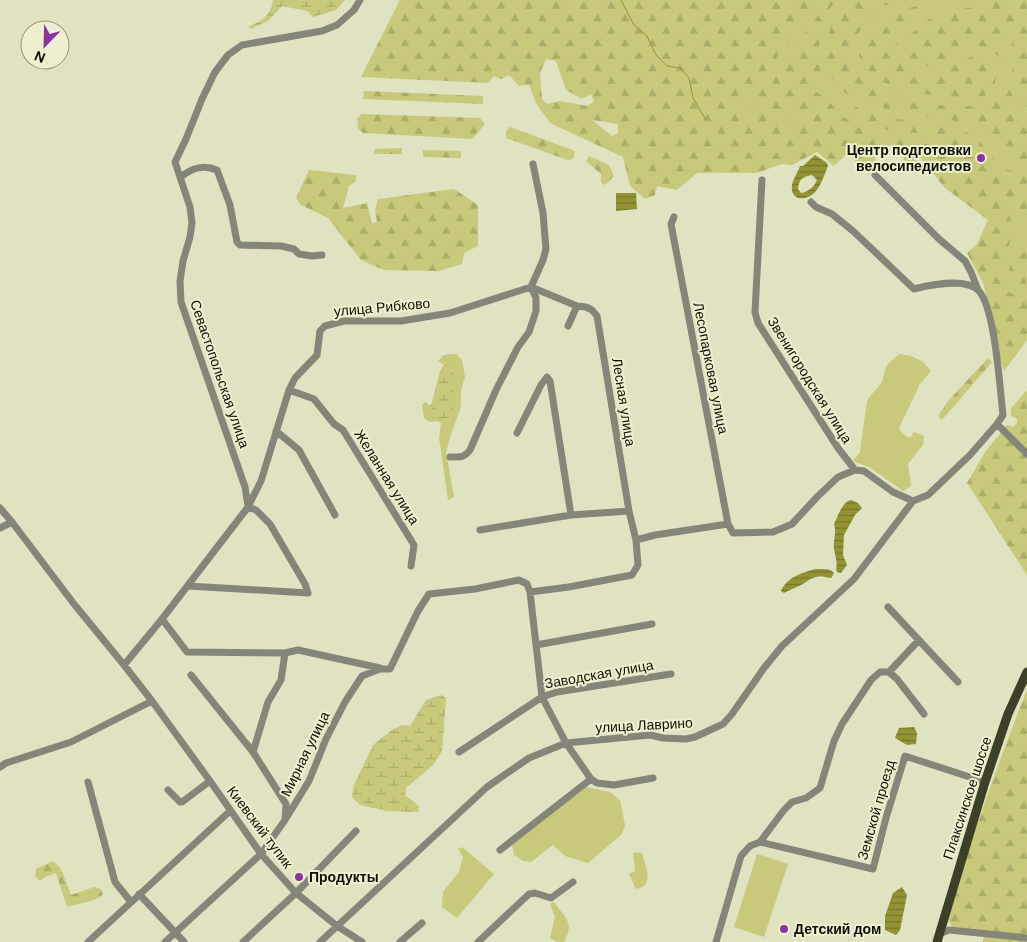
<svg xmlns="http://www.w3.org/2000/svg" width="1027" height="942" viewBox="0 0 1027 942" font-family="'DM Sans',sans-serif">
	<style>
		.grass { fill: #c8c97a }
		.forest { fill: url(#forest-firs); fill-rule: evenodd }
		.wetland { fill: url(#wetland-marsh) }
		.water { fill: url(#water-rules); fill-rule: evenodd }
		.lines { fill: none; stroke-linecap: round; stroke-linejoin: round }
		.stream { stroke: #939334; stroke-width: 1 }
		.minor { stroke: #858679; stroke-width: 7 }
		.major { stroke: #3e3f28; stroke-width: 9 }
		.poi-dot { fill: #8b33a0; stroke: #eeefce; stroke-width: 2 }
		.labels { text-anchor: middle; stroke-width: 4; stroke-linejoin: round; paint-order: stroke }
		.poi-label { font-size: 14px; font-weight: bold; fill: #0f1005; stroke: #eeefce; text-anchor: start }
		.street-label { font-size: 14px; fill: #0f1005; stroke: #eeefce }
	</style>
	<defs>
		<pattern id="forest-firs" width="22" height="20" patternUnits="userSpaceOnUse" patternTransform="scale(1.25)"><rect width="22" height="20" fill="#c8c97a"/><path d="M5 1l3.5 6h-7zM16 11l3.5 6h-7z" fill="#abac68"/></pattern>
		<pattern id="wetland-marsh" width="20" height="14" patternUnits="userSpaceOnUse" patternTransform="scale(1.25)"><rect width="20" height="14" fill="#c8c97a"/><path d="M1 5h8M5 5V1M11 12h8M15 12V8" fill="none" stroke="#abac68"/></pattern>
		<pattern id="water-rules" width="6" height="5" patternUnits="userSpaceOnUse" patternTransform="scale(1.25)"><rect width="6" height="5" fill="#939334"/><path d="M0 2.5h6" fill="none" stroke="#76772a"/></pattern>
	</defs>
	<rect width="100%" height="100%" fill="#e0e2c1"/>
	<path class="grass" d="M814,0H1027V300L1000,294L1002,219L927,150L877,141L810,144L755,166L716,130Z
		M456,354L462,360L465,377L461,390V407L451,434L446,452L454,497L448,500L439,438L441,423L449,421L450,366L444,365L438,361L444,355Z
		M899,354C914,356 922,359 931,371L920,384L899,428L903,434L910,438L914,432L924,436L923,445L908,464L911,486L903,491L871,468L853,461L860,452L867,400L882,382L886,366Z
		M425,402L431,406L436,421L430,422L424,418L422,405Z
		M586,787L610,792L620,800L625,825L622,834L588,863L565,856L553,845L531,862L523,861L514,855L512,845Z
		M462,847L494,874L457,918L442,907L443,892L459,872L463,857L458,849Z
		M636,852L642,853C645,866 656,886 636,889L629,874L635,871L633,853Z
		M757,854L788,864L764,937L734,927Z
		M554,902C565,918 575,922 564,942H558L550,938L555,917L550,904Z"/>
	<path class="forest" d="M400,0H820L749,94L735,132V139L739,145L753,156L765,158L777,153L785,144L804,97L811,92L814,91L822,95L845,118L870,132L892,139L919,141L938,149L982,186L1009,214L1012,223L1011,239L1002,263L1001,275L1004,288L1010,293L1018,296L1027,298V340L1004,371L999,357L984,285L967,253L977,244L988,220L945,188L920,157L913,165L904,160L898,145L879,146L874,162L858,164L848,153L834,166L817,152L792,165L782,164L756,173H697L677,190L657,186L655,195L645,199L630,186L623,157L550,123L536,103L529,85L519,86L509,75L501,79L494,76L488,83L361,77ZM546,59L556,61L566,90L582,99L591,94L594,101L588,106L560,101L547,104L542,99L540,73ZM592,120L618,124V133L612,136Z
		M830,0H837L831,7L820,33L819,48L820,70L825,82L832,91L841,99L862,110L885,117L945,126L966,132L979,140L987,151L1005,169L1024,174H1027V220L1024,219L987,180L942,142L921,133L893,132L873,125L850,112L826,89L815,83L807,84L798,92L778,140L772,146L764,150L756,149L745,140L743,137V133L756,97Z
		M848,0H910L882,6L866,21L857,36L852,47L851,56L857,70L873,85L893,95L949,107L977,106L989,103L1001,90L1003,84L1007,85L1022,114L1027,117V166H1025C1020,165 1014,164 1010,162C999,156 993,142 984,134C980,131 973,127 968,125C929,109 844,118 828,70C827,66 827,60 827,55C826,40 830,24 838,11C840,7 844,4 848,0Z
		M986,0H1027V108C1020,94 1013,83 1012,67C1011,57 1013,45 1011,35C1008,20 994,12 986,0Z
		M939,1L940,2L917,17L905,29L898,39L897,50L900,61L909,70L926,74L938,73L973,56H986L995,65L997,73L994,86L984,96L976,98L950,99L896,88L877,79L864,66L859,55L860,49L864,39L872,26L886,13Z
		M962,7L977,9L986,13L993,19L1004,37V60H1003L989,48H971L936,65L927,66L913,63L907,57L905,49L906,41L911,34L922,24L943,10Z
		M364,91L483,96V104L363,99Z
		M362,114L480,118L485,124L472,139L363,133L358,128L357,118Z
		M510,127L575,151L573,159L568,160L506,138V131Z
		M402,148V154H374V149Z
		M423,150L461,151V158L423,157Z
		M589,156L609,165L614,176L605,185L601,183V174L586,161Z
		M309,170L356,175V181L349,186L343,208L367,203L372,223L377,222L375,210L378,199L454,189L478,205V246L464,253L462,264L439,271L384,270L361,260L328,218L301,205L296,198Z
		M1023,236H1027L1026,289C1003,288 1008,269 1014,254C1016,247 1018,241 1023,236Z
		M988,358L992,362L942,420L938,416L948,401Z
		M1027,390V575L967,483L985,452L1007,425L1013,427L1017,423V419L1011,416V408Z
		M1027,689V942H983L984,934L953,928L948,920L949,902L999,763Z
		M53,861L61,869L71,895L94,887L101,889L103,895L94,900L67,907L56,873L45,877L40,881L35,876L36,869Z"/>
	<path class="wetland" d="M273,0H345L336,10L313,17L307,11L282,6L268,21L251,29L248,27C262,21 271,16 273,0Z
		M444,365H450L454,372L453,412L449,421L441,423L436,421L431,406L440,371Z
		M441,695L446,698L442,751L433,765L406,788L405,795L419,806L418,812L387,811L360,805L352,797L353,787L373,745L392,730L402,725L410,726L426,700Z"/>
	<path class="water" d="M815,155L827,163L828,166C824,175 821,187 813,194C803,202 790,199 792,185C793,179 798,172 800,166H803ZM812,175L817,180C815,186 808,192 801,193L798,189C799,179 802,177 812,175Z
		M616,193H636L637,209L616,211Z
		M851,500L858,503L862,508L855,515L844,535L843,555L847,565L841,573L837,572L836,569C838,563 835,556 834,549C833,540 837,532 834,524C838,516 842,502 851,500Z
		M816,569C822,569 831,568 834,573L832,577L831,578C818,575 814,576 803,584C799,586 788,591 784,593L781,591C786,578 803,572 816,569Z
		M914,727L917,733L916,744L907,745L895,738L899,728Z
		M902,887L907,895L900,930L896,935L885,930V916L893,893Z"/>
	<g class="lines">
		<path class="stream" d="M621,0L634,25L647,36L656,55L667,66L680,68L689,78L693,98L706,120"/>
		<path class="minor" d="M875,175L939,239L965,261L971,272L978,290
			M181,177C192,168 203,164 217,170L230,205L237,242L240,245L281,246L294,249L299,254L312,256L322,255
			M762,180L755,312L758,323L838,448L855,470
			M811,202L816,207L832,214L853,231L914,289C930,285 965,278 978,290C995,306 1000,390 1003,415L997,424L970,455L928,495L913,501
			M674,217L671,224L728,524
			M568,326L577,306
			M289,390L314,399L334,424L343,430L414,545L411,566
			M997,424L1027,454
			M276,431L299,450L335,515
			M517,433L541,385L547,377L550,381L571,515
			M450,457C460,457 464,458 470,450L496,390L518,347L529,332L536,311V298L531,287L543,260L546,249L543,213L533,164
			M248,506L245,487L181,302L180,281L183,261L190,237L192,223L190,207L175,162L186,139L202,99L215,72L228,55L242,45L322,31L337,25L354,10L360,0
			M0,508L12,522L74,604L124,665L152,701L210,781L261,854L296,893L337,926L362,942
			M0,528L12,522
			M480,530L571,515L629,511
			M636,540L655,535L728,524L733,533L773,532L792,524L818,496L838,477L855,470L864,471L893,492L913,501
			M188,586L308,593L305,584L270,524L256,510L248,507
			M888,607L958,682
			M162,619L187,652L285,653L298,650L380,668
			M536,645L652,624
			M124,665L162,619L248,507L261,481L289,390L295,378L317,355L320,331L325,326L344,321H401L450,313L531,287L577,306L586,307L592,310L597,316L629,511L636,540L638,565L632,575L569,587L530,592
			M889,672L897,679L924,714
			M889,672L919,640
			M191,675L253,752L286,804L285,819
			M253,752L268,702L281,680L285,653
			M459,752L542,697L557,692L671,674
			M0,767L6,763L71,742L152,701
			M88,782L115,882L131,902
			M168,790L180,802H182L210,781
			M760,842L873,869L886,818L905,756L985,782
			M500,850L591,779L597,783L614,785L653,778
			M139,894L184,942
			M939,934L949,930L1027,938
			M88,942L230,811
			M165,942L261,854L285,820L309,781L326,739L345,702L362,676L380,669H390L418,611L429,594L475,589L519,580L527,584L530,592L542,697L566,743L591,779
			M243,942L296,893L356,831
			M320,942L487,787L529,758L566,743L650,735L663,738L686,739L695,737L723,724L732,714L764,668L782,646L854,579L913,501
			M400,942L422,923
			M478,942L529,894L535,893L551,898L573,882
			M716,942L741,856L750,846L760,842L784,810L792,802L806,798L820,788L834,741L842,724L871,680L880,672H889"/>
		<path class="major" d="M937,942L985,782L1008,714L1027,672"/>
	</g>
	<g class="poi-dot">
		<circle cx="981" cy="158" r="5"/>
		<circle cx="299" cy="877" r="5"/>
		<circle cx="784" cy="929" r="5"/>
	</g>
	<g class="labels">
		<g class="poi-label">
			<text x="971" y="155" text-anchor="end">Центр подготовки<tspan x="971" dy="16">велосипедистов</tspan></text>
			<text x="309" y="882">Продукты</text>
			<text x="794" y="934">Детский дом</text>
		</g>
		<g class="street-label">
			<text transform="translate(382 307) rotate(-5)" y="5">улица Рибково</text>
			<text transform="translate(711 368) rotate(79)" y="5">Лесопарковая улица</text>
			<text transform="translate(220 374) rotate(71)" y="5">Севастопольская улица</text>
			<text transform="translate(810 380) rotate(58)" y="5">Звенигородская улица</text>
			<text transform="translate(624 402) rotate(81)" y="5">Лесная улица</text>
			<text transform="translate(387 477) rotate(58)" y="5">Желанная улица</text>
			<text transform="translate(599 674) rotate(-10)" y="5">Заводская улица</text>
			<text transform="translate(644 725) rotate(-3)" y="5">улица Лаврино</text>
			<text transform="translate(305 754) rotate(-64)" y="5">Мирная улица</text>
			<text transform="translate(967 798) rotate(-72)" y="5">Плаксинское шоссе</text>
			<text transform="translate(876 810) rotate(-74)" y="5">Земской проезд</text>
			<text transform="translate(260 827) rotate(53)" y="5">Киевский тупик</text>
		</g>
	</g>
	<g transform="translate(45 45) rotate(203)"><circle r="24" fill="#eeefce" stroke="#95967e"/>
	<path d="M0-4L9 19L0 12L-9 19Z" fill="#8b33a0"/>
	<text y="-8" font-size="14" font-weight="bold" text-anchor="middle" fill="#0f1005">N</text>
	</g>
</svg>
